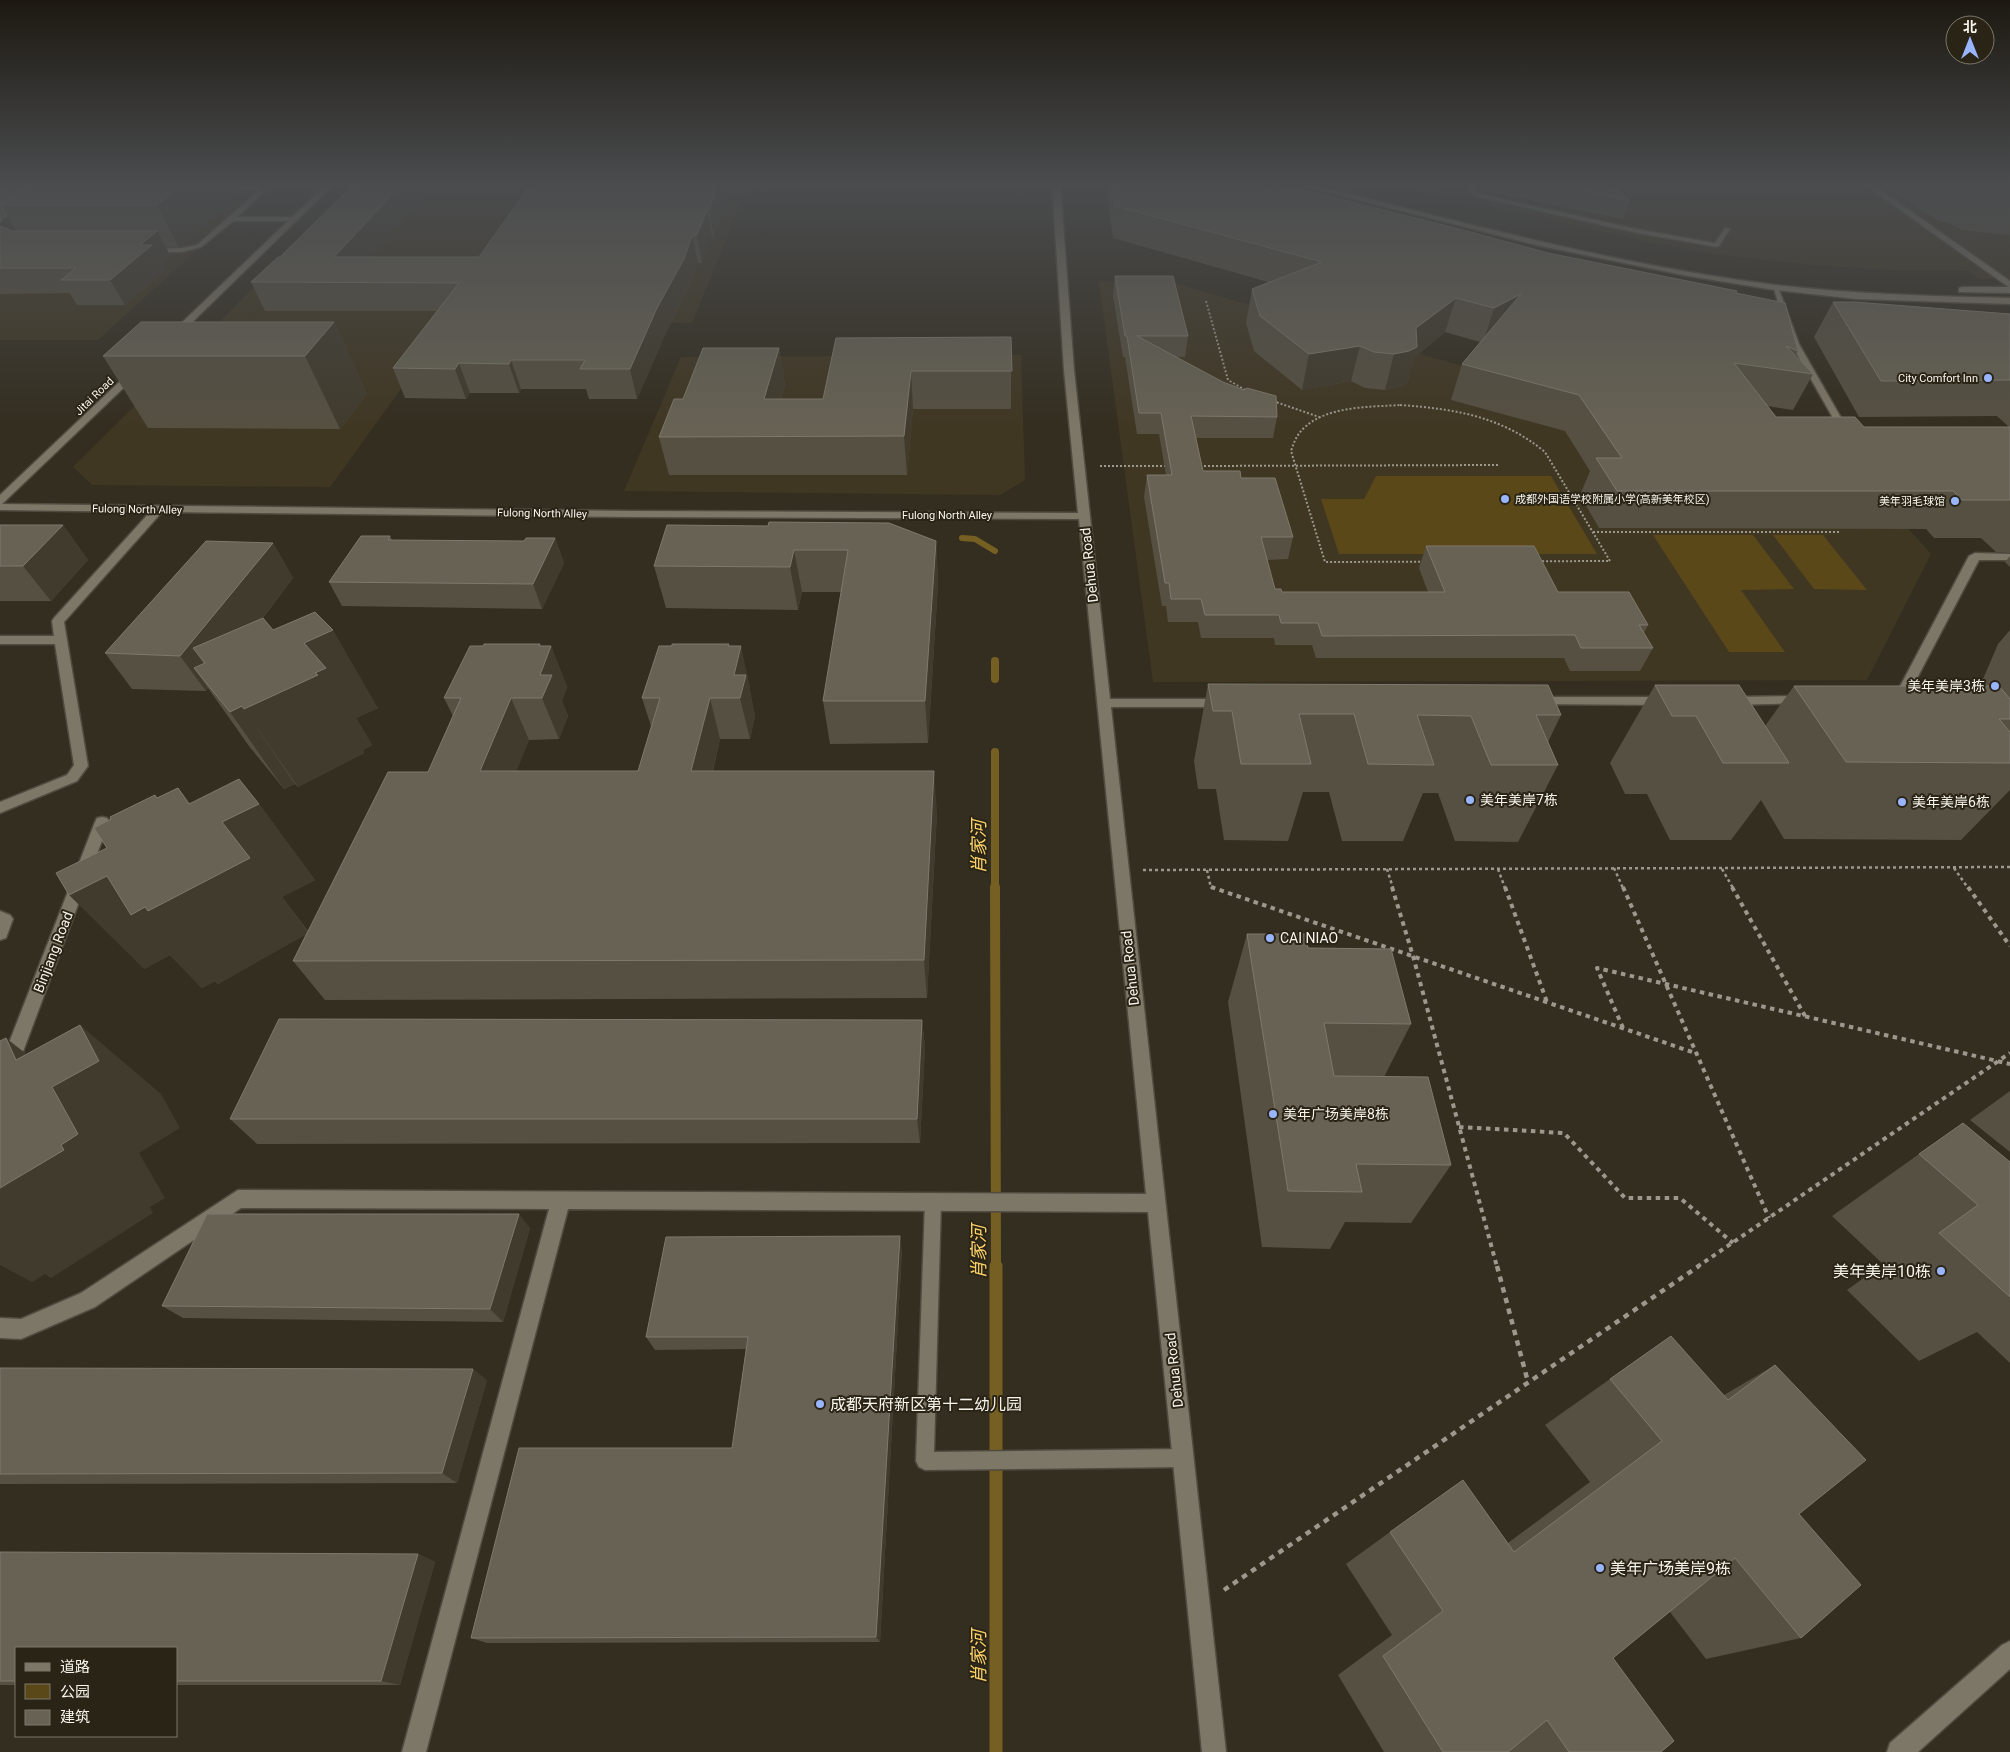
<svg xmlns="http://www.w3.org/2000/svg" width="2010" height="1752" viewBox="0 0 2010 1752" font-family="Roboto,'Noto Sans SC',sans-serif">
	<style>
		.built { fill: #403723 }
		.green { fill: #5a4819 }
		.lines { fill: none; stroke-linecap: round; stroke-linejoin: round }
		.stream-far3 { stroke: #765f23; stroke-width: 6 }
		.stream-far2 { stroke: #765f23; stroke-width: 8 }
		.stream-far1 { stroke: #765f23; stroke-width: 10 }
		.stream { stroke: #765f23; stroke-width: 13 }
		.service-casing { stroke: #504b3f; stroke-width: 3 }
		.minor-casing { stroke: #504b3f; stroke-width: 3 }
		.tertiary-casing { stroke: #504b3f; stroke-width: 3 }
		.path-far3 { stroke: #9c988d; stroke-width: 2; stroke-dasharray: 2 2; stroke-linecap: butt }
		.path-far2 { stroke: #9c988d; stroke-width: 2.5; stroke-dasharray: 3 3; stroke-linecap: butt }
		.path-far1 { stroke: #9c988d; stroke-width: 4; stroke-dasharray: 4.5 4.5; stroke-linecap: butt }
		.path { stroke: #9c988d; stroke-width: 4.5; stroke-dasharray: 5.5 5.5; stroke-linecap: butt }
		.service { fill: #7d7767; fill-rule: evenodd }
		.minor { fill: #7d7767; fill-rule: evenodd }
		.tertiary { fill: #7d7767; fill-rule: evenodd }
		.wall { fill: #565042 }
		.shaded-wall { fill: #413b2d }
		.building { fill: #676254; stroke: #7e796c }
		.poi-dot { fill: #99b5fd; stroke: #2a2416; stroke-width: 2 }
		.labels { text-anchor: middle; stroke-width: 4; stroke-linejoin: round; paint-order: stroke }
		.far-poi-label { font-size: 11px; fill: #f7f4eb; stroke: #2a2416; text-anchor: end }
		.far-street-label { font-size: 11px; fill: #f7f4eb; stroke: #2a2416 }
		.street-label { font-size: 14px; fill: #f7f4eb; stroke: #2a2416 }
		.poi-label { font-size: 14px; fill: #f7f4eb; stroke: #2a2416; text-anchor: start }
		.near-poi-label { font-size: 16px; fill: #f7f4eb; stroke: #2a2416; text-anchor: start }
		.near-water-label { font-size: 18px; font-style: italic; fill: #fdd369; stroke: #2a2416 }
	</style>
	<rect width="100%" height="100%" fill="#342e20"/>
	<path class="built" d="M0,182H272L98,340H0Z
		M360,182H750L692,323L450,321L330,487L92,485L73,467Z
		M1384,182H2010V278L1980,279L1968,271L1888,270L1813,265L1720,255L1648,242Z
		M1099,282H1170L1476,370L1832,444L1931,554L1867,680L1153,682Z
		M1021,355L1025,480L1000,495L624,491L681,357Z"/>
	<path class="green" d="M1376,476H1551L1597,554H1339L1321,499H1364Z
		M1653,535H1753L1794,589L1741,590L1785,652H1729Z
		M1773,535H1823L1867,590L1814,589Z"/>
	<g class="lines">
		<path class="stream-far3" d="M962,538L975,539L995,551"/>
		<path class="stream-far2" d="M995,661V679
			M995,752V888"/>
		<path class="stream-far1" d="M995,887L996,1267"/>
		<path class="stream" d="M996,1266V1752"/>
		<g class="service-casing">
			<path id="service" d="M1471,182H1477L1473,189L1479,194L1637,229L1715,243L1725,228L1730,229L1719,246L1717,247L1637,233L1475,196L1467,189Z
				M225,185L255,186L264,192L237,217H295L298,219L295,221H233L201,247L182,252H150V250L152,249L182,248L197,245L257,192L254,190L223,188Z
				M1773,286L1778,287L1799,344L1844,423L1851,428L1850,430H1844L1837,425L1791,344Z
				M933,1195L939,1197L941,1202L934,1452L1184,1449L1190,1452L1193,1458L1190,1464L1184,1467L925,1470L919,1467L916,1461L925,1202L927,1197Z"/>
		</g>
		<g class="minor-casing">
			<path id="minor" d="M329,182H336L176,338H170V334Z
				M1052,182H1060L1074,370L1110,699H1224L1231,703L1224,707H1111L1226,1752H1202L1148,1212L568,1209L426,1752H402L549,1209L241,1208L95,1307L21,1339L0,1338V1318L21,1319L81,1293L238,1190L1146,1194L1079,519L632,517L162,512L64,622L88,766L77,781L0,813V802L67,775L74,765L55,644H0V636H54L52,621L54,618L150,512L0,510V495L133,369L136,368L141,371L139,373L2,504L632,511L1078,513L1064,370Z
				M1861,182H1869L2010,281V288Z
				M1975,553L2010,554V560H1979L1904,703H1889L1887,700L1889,697L1895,696L1969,556Z
				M1804,696L1809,697L1811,700L1809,703L1729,705L1722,701L1729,697Z
				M1534,697H1666L1673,701L1666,705L1529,704L1527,701Z
				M102,817L107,818L109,822L15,1073L6,1084L0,1087V1066L95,822L97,818Z
				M0,911L10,915L13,919L6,938L0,940Z"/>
		</g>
		<g class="tertiary-casing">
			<path id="tertiary" d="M1288,182H1301C1458,221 1615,265 1776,285C1854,294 1932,296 2010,298V304L1856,299L1775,290L1688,276L1536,245Z
				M1962,287H2010V293L1959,292V288Z
				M2010,1641V1669L1918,1752H1887L1890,1743L2002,1645Z"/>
		</g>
		<path class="path-far3" d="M1206,301L1228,380L1247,391
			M1273,401L1322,418
			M1400,405C1455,409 1501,416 1545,452L1610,561L1325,562L1291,451C1294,442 1297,434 1305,427C1328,406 1370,407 1400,405Z
			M1100,466H1168
			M1200,466L1499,465
			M1593,532H1841"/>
		<path class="path-far2" d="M1614,868L1623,888
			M1954,868L1968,888
			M1387,869L1393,888
			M1498,869L1505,888
			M1722,869L1733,888
			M1143,870L2010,867
			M1207,870L1211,888"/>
		<path class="path-far1" d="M1211,887L1698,1054
			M1392,887L1413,956L1497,1267
			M1505,887L1547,1002
			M1623,887L1769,1218
			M1732,887L1805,1016
			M1968,887L2010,946
			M1623,1028L1597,968L2010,1064
			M1459,1127L1564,1133L1625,1198H1680L1733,1243
			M1697,1267L2010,1053"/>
		<path class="path" d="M1497,1266L1528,1382
			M1224,1590L1699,1266"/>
		<use href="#service" class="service"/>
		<use href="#minor" class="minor"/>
		<use href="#tertiary" class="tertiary"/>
	</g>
	<path class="wall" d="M0,182H255L253,184H240L244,192L179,247H166L170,255L162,262L165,269L125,305H77L70,293L0,294Z
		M733,182L714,236L712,237L702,263H698L689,287L664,337L637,399H589L586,389H521L519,393H470L466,399L405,398L393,368L437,311H265L251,282L280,257L433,187L371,257H479Z
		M1109,182H1273L1548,253L1736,293L1798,351L1795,356L1813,374L1793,410L1767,406L1776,417L1864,427H2009L1997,416L1859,417L1814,337L1833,302L2010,314V553L1996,552L1981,538H1934L1926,529L1599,528L1580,495L1590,471L1565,431L1451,400L1462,364L1480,342L1445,332L1414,358L1407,383L1399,387L1385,390L1365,388L1351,381L1302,390L1254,351L1246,323L1252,289L1268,282L1113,238L1108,201Z
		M1429,182H1469L1466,187L1457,184L1452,188Z
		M1477,182H1610L1630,201L1623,219L1475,189Z
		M1877,182H2010V235L1961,230L1947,222H1941Z
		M1115,276L1188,336L1185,357H1176L1277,417L1273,438H1196L1203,471L1241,478L1293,537L1288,559L1267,560L1275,589L1282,592H1428L1419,568L1426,546L1558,592L1648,625L1644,633L1653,648L1640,671H1570L1564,658H1316L1312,645H1275L1274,638H1201L1198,622H1168L1166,606H1162L1144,497L1147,475H1166L1159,434H1137L1125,357H1123L1113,296Z
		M334,322L367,394L340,429L148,428L103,356Z
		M1011,337V409H913L907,475H669L659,437L683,399L779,348L785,385L781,399H823Z
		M0,525H63L88,560L51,601H0Z
		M768,526L936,541L938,584L928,743L830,744L823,701L841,592H802L798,610L666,608L654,566Z
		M390,536L392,540L524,541L555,538L564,563L542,609L342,606L329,582Z
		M273,543L293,578L262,619L273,630L378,708L356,718L372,745L363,750L364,753L298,787L295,784L284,789L249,746L208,688L206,691L132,689L105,653Z
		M2010,556V567L2005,562Z
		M2010,630V790L1961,840L1784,839L1761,800L1731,840H1670L1647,794H1625L1610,763L1655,685L1765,726L1794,686H1980L1998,644Z
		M540,644L541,646H551L567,687L562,701L568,716L559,739L529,740L516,771H638L651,726L642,698L730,646L750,687V691L755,716L750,739H720L713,771L937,812L927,998L325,1000L293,961L306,934L218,984L215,981L202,988L170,955L144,969L107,848L157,798L178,788L190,803L259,804L315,880L282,897L308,931L428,772L453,716L444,698Z
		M1208,684L1561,715L1548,742L1558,765L1518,842L1455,841L1438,793H1423L1403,841H1342L1329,792H1303L1288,841L1224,840L1216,789H1198L1194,761Z
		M1247,934L1308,948L1411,1024L1384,1077L1451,1165L1411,1223L1345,1222L1330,1249L1262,1247L1228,1002Z
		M922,1020L925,1047L920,1143L257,1144L230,1119Z
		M2010,1091V1152L1970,1120Z
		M1919,1154L2010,1162V1363L1977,1332L1919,1361L1847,1290L1883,1264L1832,1216Z
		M530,1228L503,1322L183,1318L162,1306Z
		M902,1250L880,1642L487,1643L471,1638L732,1448L746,1349L655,1350L646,1337Z
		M1775,1365L1799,1514L1801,1638L1706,1659L1670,1612L1613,1658L1661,1752H1384L1338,1675L1392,1635L1346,1564L1390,1532L1508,1543L1590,1482L1545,1425L1610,1379L1724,1395Z
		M0,1368L487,1380L457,1483L0,1484Z
		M0,1552L418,1554L435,1562L400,1685H176V1648H16V1685H0Z"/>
	<path class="shaded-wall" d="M186,182H239L244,192L179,247L157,205Z
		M404,182H431L433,187L348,283L334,257Z
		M719,182H733L714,236L709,210Z
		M1454,182H1457V184L1452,188Z
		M707,210L712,237L702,263L697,235Z
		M7,216L22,240L0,227V223L2,219Z
		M157,231L170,255L162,262L165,269L125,305L110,280L140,245Z
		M692,236L698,263L689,287L664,337L637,399L630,369L657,308Z
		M1521,294L1483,343L1494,308Z
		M1456,298L1445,332L1414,358L1407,383L1399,387L1385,390L1394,354L1416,328Z
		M334,322L367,394L340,429L305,356Z
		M1360,346L1351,381L1302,390L1309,354Z
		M779,348L785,385L770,437L764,399Z
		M511,360L521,389L519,393L509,364Z
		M459,363L470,393L466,399L455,369Z
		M911,371L913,409L907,475L904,436Z
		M63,525L88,560L51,601L23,566Z
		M555,538L564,563L542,609L533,584Z
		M936,541L938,584L928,743L925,701Z
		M273,543L293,578L216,678L205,663L193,648L215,680L194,668L208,688L206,691L180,656Z
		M794,550L802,592L798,610L790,567Z
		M333,630L378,708L356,718L372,745L363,750L364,753L298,787L244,709L315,673L304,643Z
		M540,644L546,659L551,646L567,687L562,701L568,716L559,739L542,698L540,675L539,646Z
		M729,644L735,670L741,646L750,687V691L755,716L750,739L740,698L728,646Z
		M511,698L529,740L500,812L480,771Z
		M710,698L720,739L703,812L691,771Z
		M242,706L295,784L284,789L230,712Z
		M934,771L937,812L927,998L924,960Z
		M178,788L239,864L222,822L259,804L315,880L282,897L309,933L218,984L215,981L202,988L170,955L144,969L69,895L107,876L145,907L220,873L189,804Z
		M922,1020L925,1047L920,1143L917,1119Z
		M80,1025L161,1094L180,1128L139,1153L165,1198L150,1207L153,1213L51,1278L45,1274L32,1282L0,1265V1188L16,1060L6,1038L62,1082Z
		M519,1214L530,1228L503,1322L490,1309Z
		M900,1236L902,1250L880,1642L876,1637Z
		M473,1369L487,1380L457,1483L442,1473Z
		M418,1554L435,1562L400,1685L381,1681Z"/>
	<path class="building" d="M0,182H35L1,205L7,216L2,219L0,223Z
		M35,182H186L157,205H1Z
		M356,182H404L334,257H479L532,182H719L709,210H707L697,235L692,236L684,259L657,308L630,369H580L585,360H511L509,364L459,363L455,369L393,368L459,283L251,282L278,257H280Z
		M1112,182H1273L1471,232L1548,253L1737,291L1736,293L1785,303L1798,351L1786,346L1813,374L1734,363L1776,417H1855L1864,427H2010V500H1962L1953,491H1617L1596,458H1622L1579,395L1462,364L1521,294L1494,308L1456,298L1416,328L1417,347L1409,351L1394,354L1374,352L1360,346L1309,354L1260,316L1252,289L1322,262L1115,206Z
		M1539,182H1610L1630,201Z
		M1991,182H2010V184Z
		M0,226L13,231H157L140,245H152L110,280H61L76,268H0Z
		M1115,276H1173L1188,336H1137L1223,382L1244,390L1247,388L1276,396L1277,417L1191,416L1203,471H1240L1241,478H1275L1293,537H1261L1275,589H1281L1282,592H1445L1426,546H1534L1558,592H1629L1648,625H1639L1653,648H1581L1575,635L1322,636L1318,623H1281L1279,615H1205L1201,599H1171L1169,583H1165L1147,475H1172L1161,413H1139L1127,336H1125Z
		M1833,302H1855L2010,314V380L1881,381Z
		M141,322H334L305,356H103Z
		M1011,337L1012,371H911L904,436L659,437L674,399H683L703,348H779L764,399H823L836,338Z
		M769,522L889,523L936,541L925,701H823L848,550H794L790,567L654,566L667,525L768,526Z
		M0,525H63L23,566H0Z
		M361,536H390L388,540L524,541L526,538H555L533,584L329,582Z
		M206,541L273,543L180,656L105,653Z
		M315,612L333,630L304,643L326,668L315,673L318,675L244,709L242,706L230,712L194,668L205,663L193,648L263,618L273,630Z
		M484,644H540L539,646H551L540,675H552L542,698H511L480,771H638L660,698H642L659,646H672V644H729L728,646H741L734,675H746L740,698H710L691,771H934L924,960L293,961L388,772H428L461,698H444L470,646H483Z
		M1208,684L1548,685L1561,715H1536L1558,765H1491L1471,716L1417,715L1434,765L1368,764L1354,714H1299L1311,764H1241L1232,711H1213Z
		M1655,685H1739L1789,763H1723L1696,716H1672Z
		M1794,686H1999L2010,699V719H1999L2010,732V763L1846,762Z
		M239,779L259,804L222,822L250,858L148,911L145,907L131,915L107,876L69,895L56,873L107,848L94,828L111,819L110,817L155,795L157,798L178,788L189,804Z
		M1247,934H1305L1308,948L1391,949L1411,1024L1324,1023L1334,1076L1428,1077L1451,1165L1356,1164L1362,1192L1288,1191Z
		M279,1019L922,1020L917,1119H230Z
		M80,1025L99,1061L52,1087L78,1134L61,1145L64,1150L0,1188V1041L6,1038L16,1060Z
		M1963,1123L2010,1162V1297L1939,1233L1978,1205L1919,1154Z
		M207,1214H519L490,1309L162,1306Z
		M900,1236L876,1637L471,1638L519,1448H732L748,1337H646L666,1237Z
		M1671,1336L1728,1400L1775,1365L1866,1460L1799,1514L1861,1585L1801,1638L1735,1558L1613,1658L1674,1741L1661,1752H1569L1547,1720L1508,1752H1443L1383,1656L1443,1611L1390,1532L1463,1480L1514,1552L1662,1441L1610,1379Z
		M0,1368L473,1369L442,1473L0,1474Z
		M0,1552L418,1554L381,1681H176V1648H16V1681H0Z"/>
	<linearGradient id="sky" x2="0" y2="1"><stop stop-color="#1d1912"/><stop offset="0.43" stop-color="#4a4c4e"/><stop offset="1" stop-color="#4a4c4e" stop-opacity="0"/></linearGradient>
	<rect width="2010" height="427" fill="url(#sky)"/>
	<g class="poi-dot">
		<circle cx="1988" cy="378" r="5"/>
		<circle cx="1505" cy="499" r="5"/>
		<circle cx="1955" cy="501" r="5"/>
		<circle cx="1995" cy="686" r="5"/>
		<circle cx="1470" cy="800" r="5"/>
		<circle cx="1902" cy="802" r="5"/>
		<circle cx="1270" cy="938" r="5"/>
		<circle cx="1273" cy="1114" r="5"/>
		<circle cx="1941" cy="1271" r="5"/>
		<circle cx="820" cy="1404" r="5"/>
		<circle cx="1600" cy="1568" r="5"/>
	</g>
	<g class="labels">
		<g class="far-poi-label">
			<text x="1978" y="382">City Comfort Inn</text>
			<text x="1515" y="503" text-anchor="start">成都外国语学校附属小学(高新美年校区)</text>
			<text x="1945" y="505">美年羽毛球馆</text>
		</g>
		<g class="far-street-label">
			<text transform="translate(94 396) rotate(-44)" y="4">Jitai Road</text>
			<text transform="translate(137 509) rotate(1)" y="4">Fulong North Alley</text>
			<text transform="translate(542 513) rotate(1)" y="4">Fulong North Alley</text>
			<text x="947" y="519">Fulong North Alley</text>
		</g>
		<g class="street-label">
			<text transform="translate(1089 565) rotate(-96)" y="5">Dehua Road</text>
			<text transform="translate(53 952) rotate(-69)" y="5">Binjiang Road</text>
			<text transform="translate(1130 968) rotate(-96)" y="5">Dehua Road</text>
			<text transform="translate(1174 1370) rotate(-96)" y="5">Dehua Road</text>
		</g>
		<g class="poi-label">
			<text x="1985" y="691" text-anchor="end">美年美岸3栋</text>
			<text x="1480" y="805">美年美岸7栋</text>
			<text x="1912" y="807">美年美岸6栋</text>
			<text x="1280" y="943">CAI NIAO</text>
			<text x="1283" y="1119">美年广场美岸8栋</text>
		</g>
		<g class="near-poi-label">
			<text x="1931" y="1277" text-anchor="end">美年美岸10栋</text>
			<text x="830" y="1410">成都天府新区第十二幼儿园</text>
			<text x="1610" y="1574">美年广场美岸9栋</text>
		</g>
		<g class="near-water-label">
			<text transform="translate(979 847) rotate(-90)" y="6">肖家河</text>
			<text transform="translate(979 1252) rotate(-90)" y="6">肖家河</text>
			<text transform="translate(979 1657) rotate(-90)" y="6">肖家河</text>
		</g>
	</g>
	<rect x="15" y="1647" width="162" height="90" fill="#2a2416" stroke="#7c776b"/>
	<rect x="25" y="1663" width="25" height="8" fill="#7d7767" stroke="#7c776b"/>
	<text x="60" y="1672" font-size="15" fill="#f7f4eb">道路</text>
	<rect x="25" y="1684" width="25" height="15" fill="#5a4819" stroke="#7c776b"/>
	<text x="60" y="1697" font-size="15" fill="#f7f4eb">公园</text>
	<rect x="25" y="1710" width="25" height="15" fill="#676254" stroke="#7c776b"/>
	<text x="60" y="1722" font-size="15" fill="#f7f4eb">建筑</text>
	<g transform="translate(1970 40)"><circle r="24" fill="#2a2416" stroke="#7c776b"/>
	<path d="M0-4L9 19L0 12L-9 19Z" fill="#99b5fd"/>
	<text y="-8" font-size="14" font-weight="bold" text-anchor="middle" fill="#f7f4eb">北</text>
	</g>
</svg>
